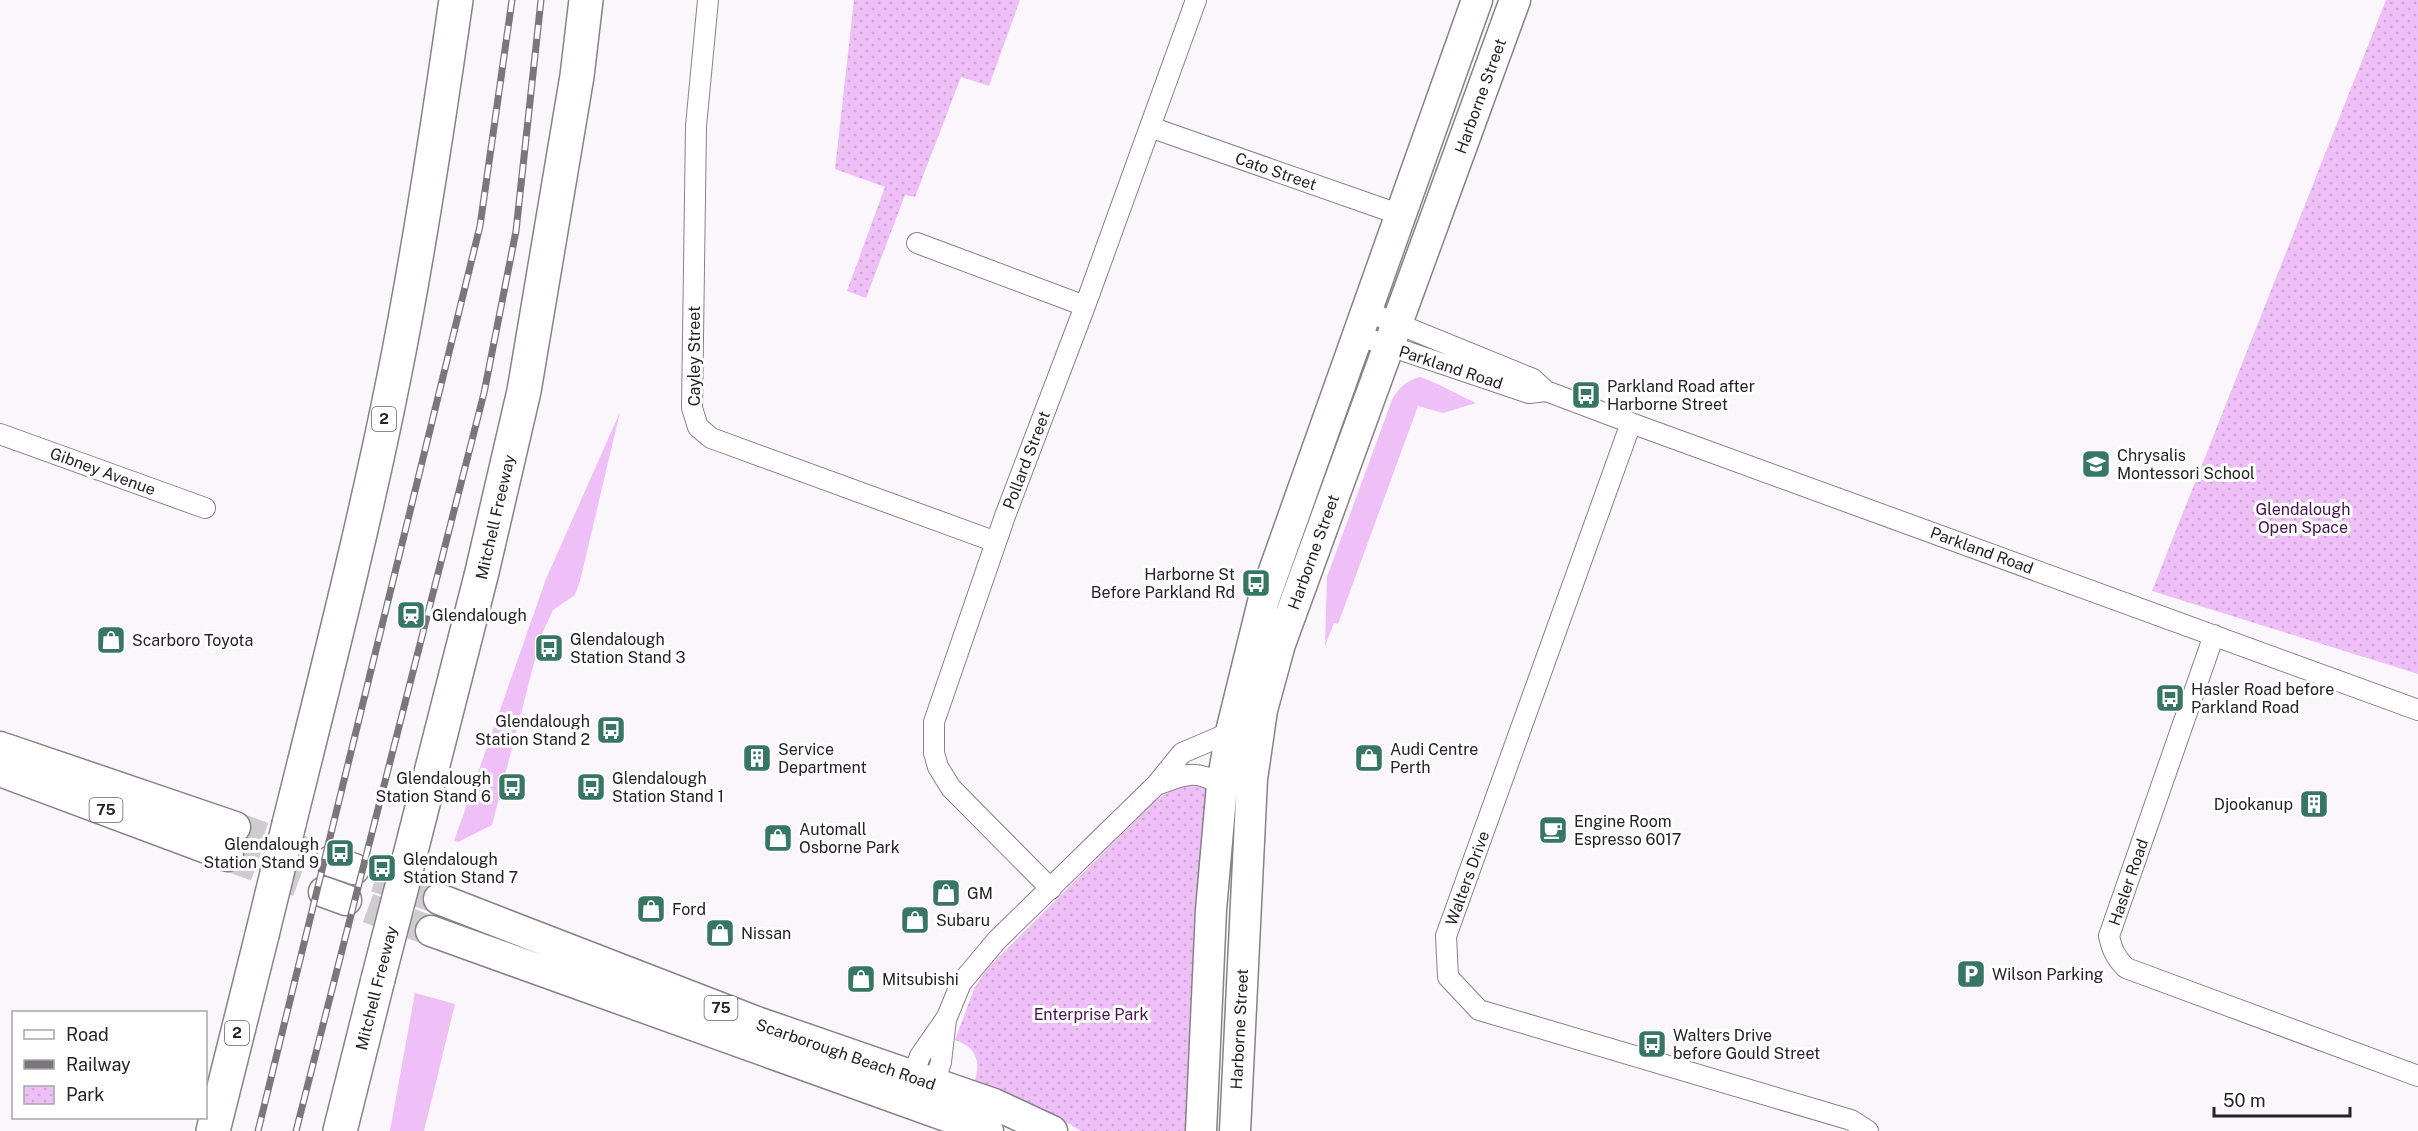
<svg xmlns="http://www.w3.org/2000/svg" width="2418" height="1131" viewBox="0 0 2418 1131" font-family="'Public Sans',sans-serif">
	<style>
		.green { fill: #eec0f7 }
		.park { fill: url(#park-dots) }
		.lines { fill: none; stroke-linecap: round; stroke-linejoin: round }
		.primary-tunnel { stroke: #d0cbd1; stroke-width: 30; stroke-dasharray: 30 15; stroke-linecap: butt }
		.minor-casing { stroke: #878188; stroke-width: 22 }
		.primary-casing { stroke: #878188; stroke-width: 33 }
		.motorway-casing { stroke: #878188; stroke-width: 36 }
		.minor { stroke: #fff; stroke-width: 20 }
		.primary { stroke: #fff; stroke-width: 30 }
		.motorway { stroke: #fff; stroke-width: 33 }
		.rail-casing { stroke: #7a777b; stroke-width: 7 }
		.rail { stroke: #fff; stroke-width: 4.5; stroke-dasharray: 14; stroke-linecap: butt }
		.motorway-bridge-casing { stroke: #878188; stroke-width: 36; stroke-linecap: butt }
		.motorway-bridge { stroke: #fff; stroke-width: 33 }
		.labels { text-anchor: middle; stroke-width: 6; stroke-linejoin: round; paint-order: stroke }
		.shield { fill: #fff; stroke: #666466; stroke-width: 1.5 }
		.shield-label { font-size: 15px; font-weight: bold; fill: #242224 }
		.street-label { font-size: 16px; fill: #242224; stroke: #fff }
		.poi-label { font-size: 16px; fill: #242224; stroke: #fff; text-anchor: start }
		.park-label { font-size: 16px; fill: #491053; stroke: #fff }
	</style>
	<defs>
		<pattern id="park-dots" width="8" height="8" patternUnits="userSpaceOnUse" patternTransform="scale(1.5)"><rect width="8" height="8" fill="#eec0f7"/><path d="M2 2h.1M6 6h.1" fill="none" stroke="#cca5d4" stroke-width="1.8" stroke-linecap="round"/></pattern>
	</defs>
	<rect width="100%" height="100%" fill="#fbf5fc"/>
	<path class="green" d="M1420,377C1441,384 1457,395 1476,403L1443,413L1418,406L1338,624L1334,623L1325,646L1327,577L1392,400C1399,387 1406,381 1420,377Z
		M620,412L580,581L575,595L553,610L541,636L492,825L458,842L454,841L546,579Z
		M415,993L455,1004L424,1131H390Z"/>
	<path class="park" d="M854,0H1020L989,86L961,77L915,197L905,195L866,298L847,291L885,187L835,169Z
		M2386,0H2418V674L2152,591Z
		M1184,783L1206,786L1209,795L1188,1131H1081L1042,1108L974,1082C982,1062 976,1047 955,1040L974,989L987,969L1156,800Z"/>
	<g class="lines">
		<path class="primary-tunnel" d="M235,827L311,854
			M228,856L304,884
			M376,877L439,899
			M368,908L431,931"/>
		<g class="minor-casing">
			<path id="minor" d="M708,0L696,126L692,408L698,427L711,438L996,542
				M1150,127L1401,215
				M917,243L1085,306
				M1366,311L1533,379L1546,391L1631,423L2418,710
				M1357,335L1529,393L1546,391
				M1631,423L1446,936L1448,977L1479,1010L1851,1120L1868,1131
				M0,434L205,508
				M2214,635L2109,936C2112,950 2116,958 2126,968L2418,1076
				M1156,785C1185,775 1194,768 1222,785
				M1051,889L951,788L938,767L934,753V722L1005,516L1085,306L1196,0
				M909,1087L920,1056L947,1017L961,983L997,940L1156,785L1182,753L1231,732
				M931,1093L941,1062L946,1019"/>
		</g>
		<g class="primary-casing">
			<path id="primary" d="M0,747L235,827
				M0,771L228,856
				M331,861L354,869
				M324,892L346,900
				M439,899L754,1021L994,1104L1052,1131
				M431,931L988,1131
				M1201,1131L1211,910L1222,785L1231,732L1263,602L1477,0
				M1235,1131L1252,779L1262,710L1280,644L1515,0"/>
		</g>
		<g class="motorway-casing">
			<path id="motorway" d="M289,824C326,675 364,527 394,377C419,252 438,126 456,0
				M409,859L482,572L524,391L577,76L586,0
				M213,1131L262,935
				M340,1131L378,979"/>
		</g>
		<use href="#minor" class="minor"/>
		<use href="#primary" class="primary"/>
		<use href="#motorway" class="motorway"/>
		<g class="rail-casing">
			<path id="rail" d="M258,1131L480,226L512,0
				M296,1131L484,393L516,231L541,0"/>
		</g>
		<use href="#rail" class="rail"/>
		<g class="motorway-bridge-casing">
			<path id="motorway-bridge" d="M262,935L289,824
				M378,979L409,859"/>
		</g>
		<use href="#motorway-bridge" class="motorway-bridge"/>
	</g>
	<defs>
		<g id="bus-square" transform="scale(1.5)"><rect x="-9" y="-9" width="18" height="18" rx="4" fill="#377663" stroke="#fff"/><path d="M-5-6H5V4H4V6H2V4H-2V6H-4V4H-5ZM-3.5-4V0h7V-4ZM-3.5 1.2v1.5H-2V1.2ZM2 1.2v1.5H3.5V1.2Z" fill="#fff"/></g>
		<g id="school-square" transform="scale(1.5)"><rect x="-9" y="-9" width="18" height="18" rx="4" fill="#377663" stroke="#fff"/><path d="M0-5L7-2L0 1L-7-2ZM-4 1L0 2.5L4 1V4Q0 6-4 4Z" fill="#fff"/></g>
		<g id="station-square" transform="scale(1.5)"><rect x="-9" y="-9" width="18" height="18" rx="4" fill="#377663" stroke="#fff"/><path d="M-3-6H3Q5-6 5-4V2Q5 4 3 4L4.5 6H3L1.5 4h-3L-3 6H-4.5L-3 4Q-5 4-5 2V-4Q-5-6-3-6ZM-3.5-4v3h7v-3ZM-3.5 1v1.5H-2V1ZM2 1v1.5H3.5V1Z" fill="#fff"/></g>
		<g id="shop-square" transform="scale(1.5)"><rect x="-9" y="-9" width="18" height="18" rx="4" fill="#377663" stroke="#fff"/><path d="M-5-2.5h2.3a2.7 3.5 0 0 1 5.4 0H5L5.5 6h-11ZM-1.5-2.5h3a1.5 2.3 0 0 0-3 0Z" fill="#fff"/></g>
		<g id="building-square" transform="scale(1.5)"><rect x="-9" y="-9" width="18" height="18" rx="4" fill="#377663" stroke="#fff"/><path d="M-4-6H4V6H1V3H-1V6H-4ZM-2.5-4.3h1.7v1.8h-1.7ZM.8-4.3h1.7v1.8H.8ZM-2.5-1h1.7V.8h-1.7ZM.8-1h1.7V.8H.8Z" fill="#fff"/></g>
		<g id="cafe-square" transform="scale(1.5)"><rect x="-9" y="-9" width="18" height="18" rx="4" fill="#377663" stroke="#fff"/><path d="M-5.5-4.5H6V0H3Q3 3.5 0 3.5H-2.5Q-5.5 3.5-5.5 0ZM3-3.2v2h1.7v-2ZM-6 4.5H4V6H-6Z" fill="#fff"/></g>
		<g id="parking-square" transform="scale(1.5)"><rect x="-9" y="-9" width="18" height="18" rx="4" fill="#377663" stroke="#fff"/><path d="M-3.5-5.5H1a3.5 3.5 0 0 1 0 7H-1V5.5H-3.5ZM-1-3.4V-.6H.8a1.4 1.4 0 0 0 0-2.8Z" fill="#fff"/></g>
	</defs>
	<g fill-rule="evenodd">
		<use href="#bus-square" x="1586" y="395"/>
		<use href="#school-square" x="2096" y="464"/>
		<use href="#bus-square" x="1256" y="583"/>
		<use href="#station-square" x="411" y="615"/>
		<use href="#shop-square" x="111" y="640"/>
		<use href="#bus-square" x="549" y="648"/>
		<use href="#bus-square" x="2170" y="698"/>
		<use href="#bus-square" x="611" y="730"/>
		<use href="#building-square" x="757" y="758"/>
		<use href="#shop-square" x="1369" y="758"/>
		<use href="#bus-square" x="512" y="787"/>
		<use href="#bus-square" x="591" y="787"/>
		<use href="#building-square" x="2314" y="804"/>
		<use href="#cafe-square" x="1553" y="830"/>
		<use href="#shop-square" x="778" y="838"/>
		<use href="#bus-square" x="340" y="853"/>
		<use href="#bus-square" x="382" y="868"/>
		<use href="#shop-square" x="946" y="893"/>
		<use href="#shop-square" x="651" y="909"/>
		<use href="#shop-square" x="915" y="920"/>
		<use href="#shop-square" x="720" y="933"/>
		<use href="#parking-square" x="1971" y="974"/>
		<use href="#shop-square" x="861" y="979"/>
		<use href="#bus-square" x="1652" y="1044"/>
	</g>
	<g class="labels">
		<g class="shield">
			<rect x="372" y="407" width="24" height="24" rx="4.5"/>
			<rect x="89.5" y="798" width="33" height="24" rx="4.5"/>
			<rect x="704.5" y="996" width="33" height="24" rx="4.5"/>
			<rect x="225" y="1021" width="24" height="24" rx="4.5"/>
		</g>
		<g class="shield-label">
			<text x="384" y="424">2</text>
			<text x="106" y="815">75</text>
			<text x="721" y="1013">75</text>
			<text x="237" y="1038">2</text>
		</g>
		<g class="street-label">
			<text transform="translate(1480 96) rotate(-70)" y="6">Harborne Street</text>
			<text transform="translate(1276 171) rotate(19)" y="6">Cato Street</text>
			<text transform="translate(694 356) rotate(-90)" y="6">Cayley Street</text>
			<text transform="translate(1451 367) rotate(18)" y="6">Parkland Road</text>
			<text transform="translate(1026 460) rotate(-69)" y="6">Pollard Street</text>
			<text transform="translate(103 471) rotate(20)" y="6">Gibney Avenue</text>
			<text transform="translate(495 517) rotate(-77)" y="6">Mitchell Freeway</text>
			<text transform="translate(1982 550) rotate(20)" y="6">Parkland Road</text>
			<text transform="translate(1313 552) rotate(-70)" y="6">Harborne Street</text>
			<text transform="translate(1467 878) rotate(-70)" y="6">Walters Drive</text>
			<text transform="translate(2128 882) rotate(-71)" y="6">Hasler Road</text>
			<text transform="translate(376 988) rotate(-76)" y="6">Mitchell Freeway</text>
			<text transform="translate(1239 1029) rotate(-87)" y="6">Harborne Street</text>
			<text transform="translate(846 1054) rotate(19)" y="6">Scarborough Beach Road</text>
		</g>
		<g class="poi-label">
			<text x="1607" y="392">Parkland Road after<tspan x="1607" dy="18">Harborne Street</tspan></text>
			<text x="2117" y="461">Chrysalis<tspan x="2117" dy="18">Montessori School</tspan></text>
			<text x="1235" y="580" text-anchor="end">Harborne St<tspan x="1235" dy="18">Before Parkland Rd</tspan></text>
			<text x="432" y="621">Glendalough</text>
			<text x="570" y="645">Glendalough<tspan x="570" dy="18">Station Stand 3</tspan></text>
			<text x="132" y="646">Scarboro Toyota</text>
			<text x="2191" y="695">Hasler Road before<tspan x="2191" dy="18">Parkland Road</tspan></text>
			<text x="590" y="727" text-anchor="end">Glendalough<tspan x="590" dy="18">Station Stand 2</tspan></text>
			<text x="778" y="755">Service<tspan x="778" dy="18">Department</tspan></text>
			<text x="1390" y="755">Audi Centre<tspan x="1390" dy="18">Perth</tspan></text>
			<text x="491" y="784" text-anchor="end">Glendalough<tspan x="491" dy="18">Station Stand 6</tspan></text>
			<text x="612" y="784">Glendalough<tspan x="612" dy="18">Station Stand 1</tspan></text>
			<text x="2293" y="810" text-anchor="end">Djookanup</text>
			<text x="1574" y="827">Engine Room<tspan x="1574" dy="18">Espresso 6017</tspan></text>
			<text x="799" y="835">Automall<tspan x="799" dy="18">Osborne Park</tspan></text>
			<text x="319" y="850" text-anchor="end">Glendalough<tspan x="319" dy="18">Station Stand 9</tspan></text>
			<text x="403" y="865">Glendalough<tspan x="403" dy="18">Station Stand 7</tspan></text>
			<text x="967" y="899">GM</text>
			<text x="672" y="915">Ford</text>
			<text x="936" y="926">Subaru</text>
			<text x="741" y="939">Nissan</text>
			<text x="1992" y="980">Wilson Parking</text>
			<text x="882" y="985">Mitsubishi</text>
			<text x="1673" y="1041">Walters Drive<tspan x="1673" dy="18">before Gould Street</tspan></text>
		</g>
		<g class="park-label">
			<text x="2303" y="515">Glendalough<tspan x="2303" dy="18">Open Space</tspan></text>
			<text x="1091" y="1020">Enterprise Park</text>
		</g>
	</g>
	<rect x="12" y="1011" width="195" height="108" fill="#ffffff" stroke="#a7a7a7" stroke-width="1.5"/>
	<rect x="24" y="1030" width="30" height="9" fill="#ffffff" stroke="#a7a7a7" stroke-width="1.5"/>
	<text x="66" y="1041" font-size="18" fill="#242224">Road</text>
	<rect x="24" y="1060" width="30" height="9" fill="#7a777b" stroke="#a7a7a7" stroke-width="1.5"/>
	<text x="66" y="1071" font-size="18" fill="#242224">Railway</text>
	<rect x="24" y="1086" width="30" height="18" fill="url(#park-dots)" stroke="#a7a7a7" stroke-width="1.5"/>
	<text x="66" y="1101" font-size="18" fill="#242224">Park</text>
	<path d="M2214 1107v9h136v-9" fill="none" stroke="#242224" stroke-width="3"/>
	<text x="2223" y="1107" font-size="18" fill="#242224" stroke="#ffffff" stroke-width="4.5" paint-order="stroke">50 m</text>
</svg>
